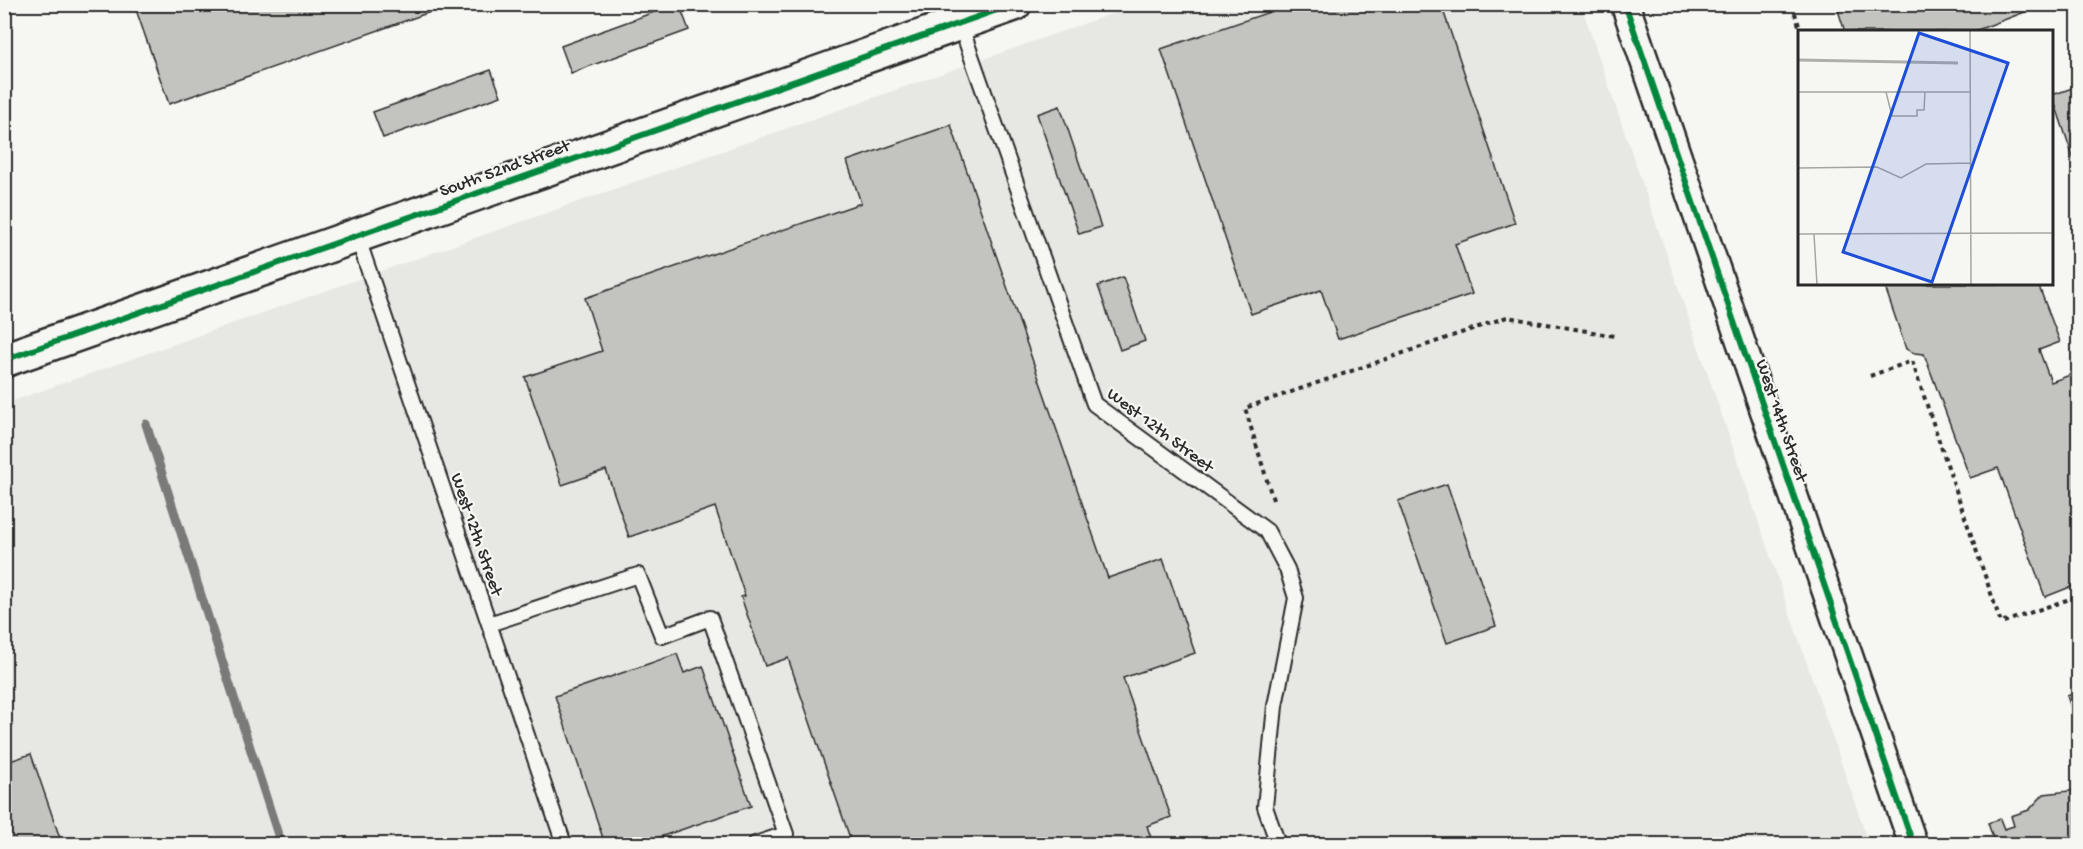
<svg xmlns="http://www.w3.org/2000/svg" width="2083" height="849" viewBox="0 0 2083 849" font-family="'Gochi Hand',sans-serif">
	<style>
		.built { fill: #e7e7e3 }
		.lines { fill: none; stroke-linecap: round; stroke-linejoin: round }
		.stream { stroke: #7a7a78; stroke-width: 9 }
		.building { fill: #c3c3c0; stroke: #2b2b2b; stroke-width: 1.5 }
		.lane-casing { stroke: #2b2b2b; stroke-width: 18 }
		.street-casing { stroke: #2b2b2b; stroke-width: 32 }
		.secondary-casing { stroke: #2b2b2b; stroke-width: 38 }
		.path { stroke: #2b2b2b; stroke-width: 4; stroke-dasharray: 4.5 4.5; stroke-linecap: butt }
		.lane { stroke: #f6f6f2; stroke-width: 14 }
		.street { stroke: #f6f6f2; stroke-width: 27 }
		.secondary { stroke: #f6f6f2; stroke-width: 33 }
		.cycleway-casing { stroke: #f6f6f2; stroke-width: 10 }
		.cycleway { stroke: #00873e; stroke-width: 6 }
		.labels { text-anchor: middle; stroke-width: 4.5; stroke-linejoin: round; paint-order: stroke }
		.street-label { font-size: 18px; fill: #2b2b2b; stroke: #f6f6f2 }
		.inset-river { fill: none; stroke: #aeaeab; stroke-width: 3 }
		.inset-road { fill: none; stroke: #a5a5a2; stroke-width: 1.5 }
		.view { fill: #1d4ed8; fill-opacity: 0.15; stroke: #1d4ed8; stroke-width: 3 }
		.inset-edge { fill: none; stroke: #2b2b2b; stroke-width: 3 }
	</style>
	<rect width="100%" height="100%" fill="#f6f6f2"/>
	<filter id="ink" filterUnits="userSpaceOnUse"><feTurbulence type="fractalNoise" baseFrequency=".0167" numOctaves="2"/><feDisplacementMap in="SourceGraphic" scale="12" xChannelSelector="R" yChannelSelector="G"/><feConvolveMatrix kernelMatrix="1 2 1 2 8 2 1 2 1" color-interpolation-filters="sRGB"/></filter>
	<g filter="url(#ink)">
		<path class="built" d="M1137,5H1581L1869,844H5L4,404Z"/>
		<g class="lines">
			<path class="stream" d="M146,424L281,844"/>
		</g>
		<path class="building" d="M134,4H453L169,104Z
			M676,4H679L689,30L571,73L561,46Z
			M1293,4H1441L1515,223L1455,244L1472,294L1338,339L1321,290L1251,314L1161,49Z
			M1836,4H2046L1972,32H1845Z
			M491,70L501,96L383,138L373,112Z
			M2078,86V172L2052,95Z
			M1060,106L1101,227L1079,234L1037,114Z
			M951,125L1108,578L1163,559L1195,653L1123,678L1171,817L1147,826L1153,844H852L788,658L765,666L741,597L745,596L715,507L629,537L606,470L562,485L525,377L602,351L585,298L861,203L847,161Z
			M1123,277L1145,341L1120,350L1098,286Z
			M1884,284H2038L2060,342L2039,350L2051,382L2078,372V584L2045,597L1998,468L1970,478L1924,354L1914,353L1906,349Z
			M1447,484L1496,626L1447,643L1398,501Z
			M677,654L684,673L703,666L751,806L654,839L656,844H605L555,696Z
			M2078,692V718L2075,719L2067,696Z
			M31,754L62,844H4V763Z
			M2077,790L2078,844H1995L1988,823L2000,819L2004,829L2014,826L2011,816L2029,810L2044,794Z"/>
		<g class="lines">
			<g class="lane-casing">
				<path id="lane" d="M960,24L1094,404L1267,531L1287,569L1296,598L1275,706L1265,807L1278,844
					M357,236L564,844
					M489,624L638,575L662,636L710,618L786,834L755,844"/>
			</g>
			<g class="street-casing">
				<path id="street" d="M1625,4L1913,844"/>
			</g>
			<g class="secondary-casing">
				<path id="secondary" d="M4,360L1014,4"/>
			</g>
			<path class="path" d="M1792,4L1801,32
				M1870,376L1912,361L2001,623L2078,596
				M1273,500L1245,408L1507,317L1615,336"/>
			<use href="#lane" class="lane"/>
			<use href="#street" class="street"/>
			<use href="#secondary" class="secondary"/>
			<g class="cycleway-casing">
				<path id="cycleway" d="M1625,4L1913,844
					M4,360L1014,4"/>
			</g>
			<use href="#cycleway" class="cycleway"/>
		</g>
	</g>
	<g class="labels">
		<g class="street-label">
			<text transform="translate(504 167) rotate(-20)" y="6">South 52nd Street</text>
			<text transform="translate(1783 420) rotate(71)" y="6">West 14th Street</text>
			<text transform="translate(1161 429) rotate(37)" y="6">West 12th Street</text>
			<text transform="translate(478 534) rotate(71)" y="6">West 12th Street</text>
		</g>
	</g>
	<g transform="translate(1798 30)">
		<rect width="255" height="255" fill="#f6f6f2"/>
		<path class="inset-river" d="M0,30L160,33"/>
		<path class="inset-road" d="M172,0L173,255M0,62H172M88,62L94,86H119V80H126L127,62M0,138L79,137L103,148L128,134L173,133M0,204L255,203M16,204L19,255"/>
		<path class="view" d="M121,3L210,33L134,252L45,222Z"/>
		<rect width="255" height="255" class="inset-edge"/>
	</g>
	<rect width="2083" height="849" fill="none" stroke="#f6f6f2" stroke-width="24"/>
	<rect x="12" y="12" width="2059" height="825" fill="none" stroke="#2b2b2b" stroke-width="2" filter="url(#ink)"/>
</svg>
